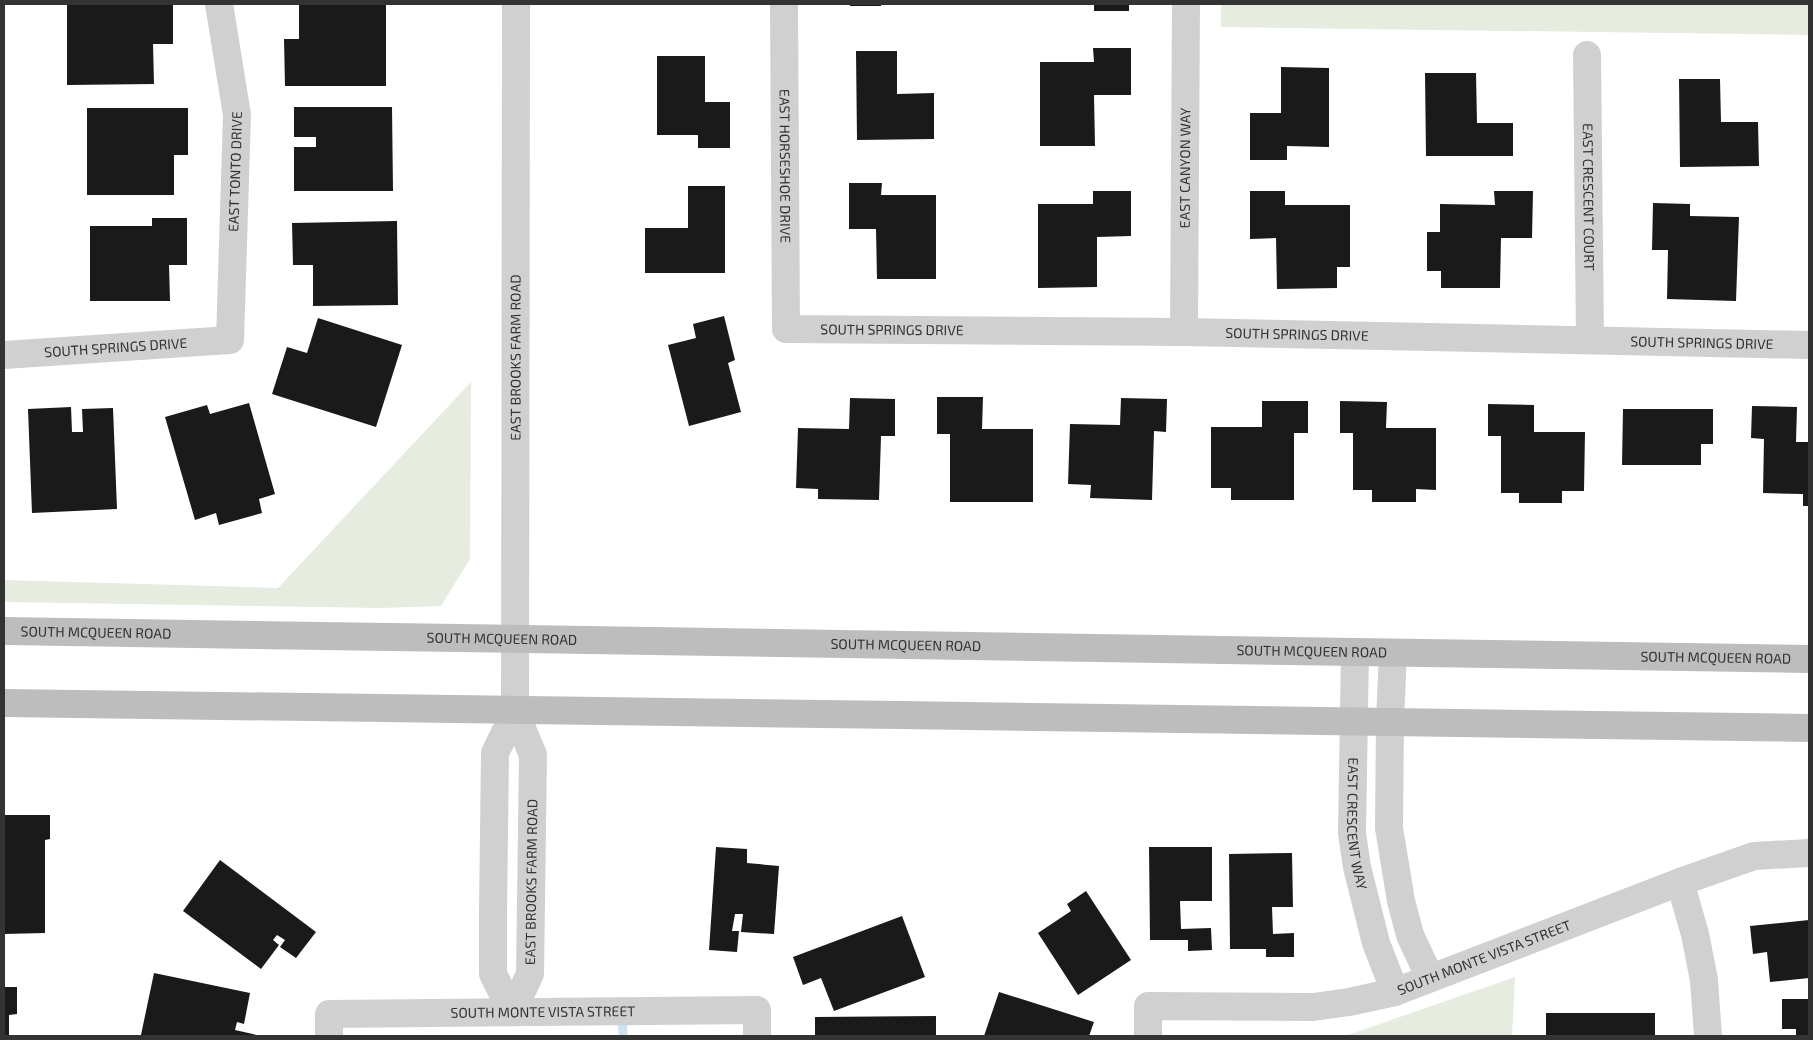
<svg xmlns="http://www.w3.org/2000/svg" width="1813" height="1040" viewBox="0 0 1813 1040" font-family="'Exo 2',sans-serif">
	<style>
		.green { fill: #e6ecdf }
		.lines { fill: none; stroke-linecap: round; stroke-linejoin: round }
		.stream { stroke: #cfe2ee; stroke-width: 9 }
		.building { fill: #1a1a1a }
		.minor { stroke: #d0d0d0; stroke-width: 28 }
		.secondary { stroke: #bdbdbd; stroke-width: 28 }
		.labels { text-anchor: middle; stroke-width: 5; stroke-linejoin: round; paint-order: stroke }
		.street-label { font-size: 14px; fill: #333; stroke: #fff }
	</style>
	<rect width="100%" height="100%" fill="#fff"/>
	<path class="green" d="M1221,4H1809V35L1221,27Z
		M471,382L470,559L441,606L380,608L4,602V580L278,588Z
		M1515,977L1512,1036H1345Z"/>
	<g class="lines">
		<path class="stream" d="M622,1014L623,1036"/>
	</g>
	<path class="building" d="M67,4H173V44H153L154,84L67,85Z
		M299,4H386V86H285L284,39H299Z
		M850,4H881V6H850Z
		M1094,4H1129V11H1094Z
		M1093,48H1131V95H1094L1095,146H1040V62H1094Z
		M856,51H897V94L934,93V139L857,140Z
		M657,56H705V102H730V148H698V135H657Z
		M1281,67L1329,68V147L1287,146V160H1250V113H1281Z
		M1425,73H1476L1477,123H1513V156H1426Z
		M1679,79H1720L1721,122H1758L1759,166L1680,167Z
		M294,107H392L393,191H294V147H316V137H294Z
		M87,108H188V155H174V195H87Z
		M849,183H882L881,195H936V279H877L876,229H849Z
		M688,186H725V273H645V228H688Z
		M1093,191H1131V236L1097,237V287L1038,288V204H1093Z
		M1250,191H1285V205H1350V267H1337V288L1277,289L1276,238L1250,239Z
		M1494,191H1533L1532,238H1501L1500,288H1441V271H1427V232H1440V204L1495,205Z
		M1653,203L1690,204V216L1739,217L1736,301L1667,299L1668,250H1652Z
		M152,218H187V265H169L170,301H90V226H152Z
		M397,221L398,305L313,306V265H293L292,223Z
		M724,316L735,360L728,363L741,412L689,426L668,345L696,338L693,324Z
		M318,318L402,345L376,427L272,394L287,347L307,353Z
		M937,397H983L982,429H1033V502H950V434H937Z
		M850,398L895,399V436H881L879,500L818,499V489L796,488L798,428L849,429Z
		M1121,398L1167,399L1166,432L1154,431L1152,500L1090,498L1091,485L1068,484L1070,424L1120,425Z
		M1262,401H1308V433H1294V500H1231V488H1211V427H1262Z
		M1340,401L1387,402L1386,428H1436V490L1416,489V502H1372V490H1353V433H1340Z
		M249,403L275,494L259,499L262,513L219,525L216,513L195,520L165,417L207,405L210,414Z
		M1488,404L1534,405V432H1585L1584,491H1562V503H1519V493H1501V436H1488Z
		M1752,406L1797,407L1796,442H1809V506H1803V494L1763,493L1764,439L1751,438Z
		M71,407L72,432H83L82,409L113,408L117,509L32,513L28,409Z
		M1623,409H1713V444H1701V465H1622Z
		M4,815H50V839L45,840V933L4,934Z
		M716,847L747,849V863L779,866L774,934L741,932L743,914H735L732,931H739L737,952L709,950Z
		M1149,847H1212V901H1180L1181,929L1211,928L1212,950L1188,951V940H1150Z
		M1292,853L1293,907H1272L1273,934L1294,933V957H1266V949H1230L1229,854Z
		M220,860L316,932L296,958L280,947L285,940L277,935L273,940L279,945L261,969L183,911Z
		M1086,891L1131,960L1078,995L1038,933L1071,911L1067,904Z
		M902,916L925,977L834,1011L821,978L803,985L793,957Z
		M1809,920V978L1770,982L1767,952L1753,954L1750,926Z
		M154,973L250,993L244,1024L237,1022L235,1030L261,1036L141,1035Z
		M4,987H17V1014L9,1015V1036H4Z
		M999,992L1094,1022L1089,1036H984Z
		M1782,999H1809V1036H1796V1029H1782Z
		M1546,1013H1655V1036H1546Z
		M936,1016V1036H815V1017Z"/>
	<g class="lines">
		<g class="minor">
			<path id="s1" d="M784,4L786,329L1184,332L1809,345"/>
			<path id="s2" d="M1587,55L1590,339"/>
			<path id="s3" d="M1184,332L1186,4"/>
			<path id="s4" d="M4,355L230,340L237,115L219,4"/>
			<path id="s5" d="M1355,652L1352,833L1357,867L1376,943L1395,992"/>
			<path d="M1393,653L1390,720L1389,828L1401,901L1410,935L1430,978"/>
			<path d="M1680,882L1695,934L1704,980L1708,1036"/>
			<path id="s6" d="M512,1012L530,974L533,755L515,712L516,4"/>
			<path d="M512,1012L493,974V911L495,753L515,712"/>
			<path id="s7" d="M329,1036V1014L757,1010V1036"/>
			<path id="s8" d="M1148,1036V1006L1313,1007L1349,1002L1395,992L1680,882L1754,856L1809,853"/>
		</g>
		<g class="secondary">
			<path id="s9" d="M4,631L1809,659"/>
			<path d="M4,703C606,713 1207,717 1809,728"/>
		</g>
	</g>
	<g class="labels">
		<g class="street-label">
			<text dy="5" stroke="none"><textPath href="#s1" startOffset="162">EAST HORSESHOE DRIVE</textPath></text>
			<text dy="5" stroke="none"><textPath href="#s3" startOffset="164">EAST CANYON WAY</textPath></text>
			<text dy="5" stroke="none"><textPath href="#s4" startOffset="395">EAST TONTO DRIVE</textPath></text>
			<text dy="5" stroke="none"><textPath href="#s2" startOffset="142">EAST CRESCENT COURT</textPath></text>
			<text dy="5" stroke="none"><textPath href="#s1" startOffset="431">SOUTH SPRINGS DRIVE</textPath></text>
			<text dy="5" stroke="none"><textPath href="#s1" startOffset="836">SOUTH SPRINGS DRIVE</textPath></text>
			<text dy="5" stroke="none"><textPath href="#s1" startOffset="1241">SOUTH SPRINGS DRIVE</textPath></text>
			<text dy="5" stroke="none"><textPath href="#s4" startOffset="112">SOUTH SPRINGS DRIVE</textPath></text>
			<text dy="5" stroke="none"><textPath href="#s6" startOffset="662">EAST BROOKS FARM ROAD</textPath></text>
			<text dy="5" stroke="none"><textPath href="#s9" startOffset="92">SOUTH MCQUEEN ROAD</textPath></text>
			<text dy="5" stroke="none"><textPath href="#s9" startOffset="498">SOUTH MCQUEEN ROAD</textPath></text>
			<text dy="5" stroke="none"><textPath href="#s9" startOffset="902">SOUTH MCQUEEN ROAD</textPath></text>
			<text dy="5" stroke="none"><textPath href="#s9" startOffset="1308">SOUTH MCQUEEN ROAD</textPath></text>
			<text dy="5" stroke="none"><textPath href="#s9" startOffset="1712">SOUTH MCQUEEN ROAD</textPath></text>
			<text dy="5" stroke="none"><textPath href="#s5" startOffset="172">EAST CRESCENT WAY</textPath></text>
			<text dy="5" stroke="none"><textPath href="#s6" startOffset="134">EAST BROOKS FARM ROAD</textPath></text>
			<text dy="5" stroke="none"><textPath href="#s8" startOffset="374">SOUTH MONTE VISTA STREET</textPath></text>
			<text dy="5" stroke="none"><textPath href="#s7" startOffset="236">SOUTH MONTE VISTA STREET</textPath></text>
		</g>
	</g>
	<rect width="1813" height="1040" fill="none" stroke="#333333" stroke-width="10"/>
</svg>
